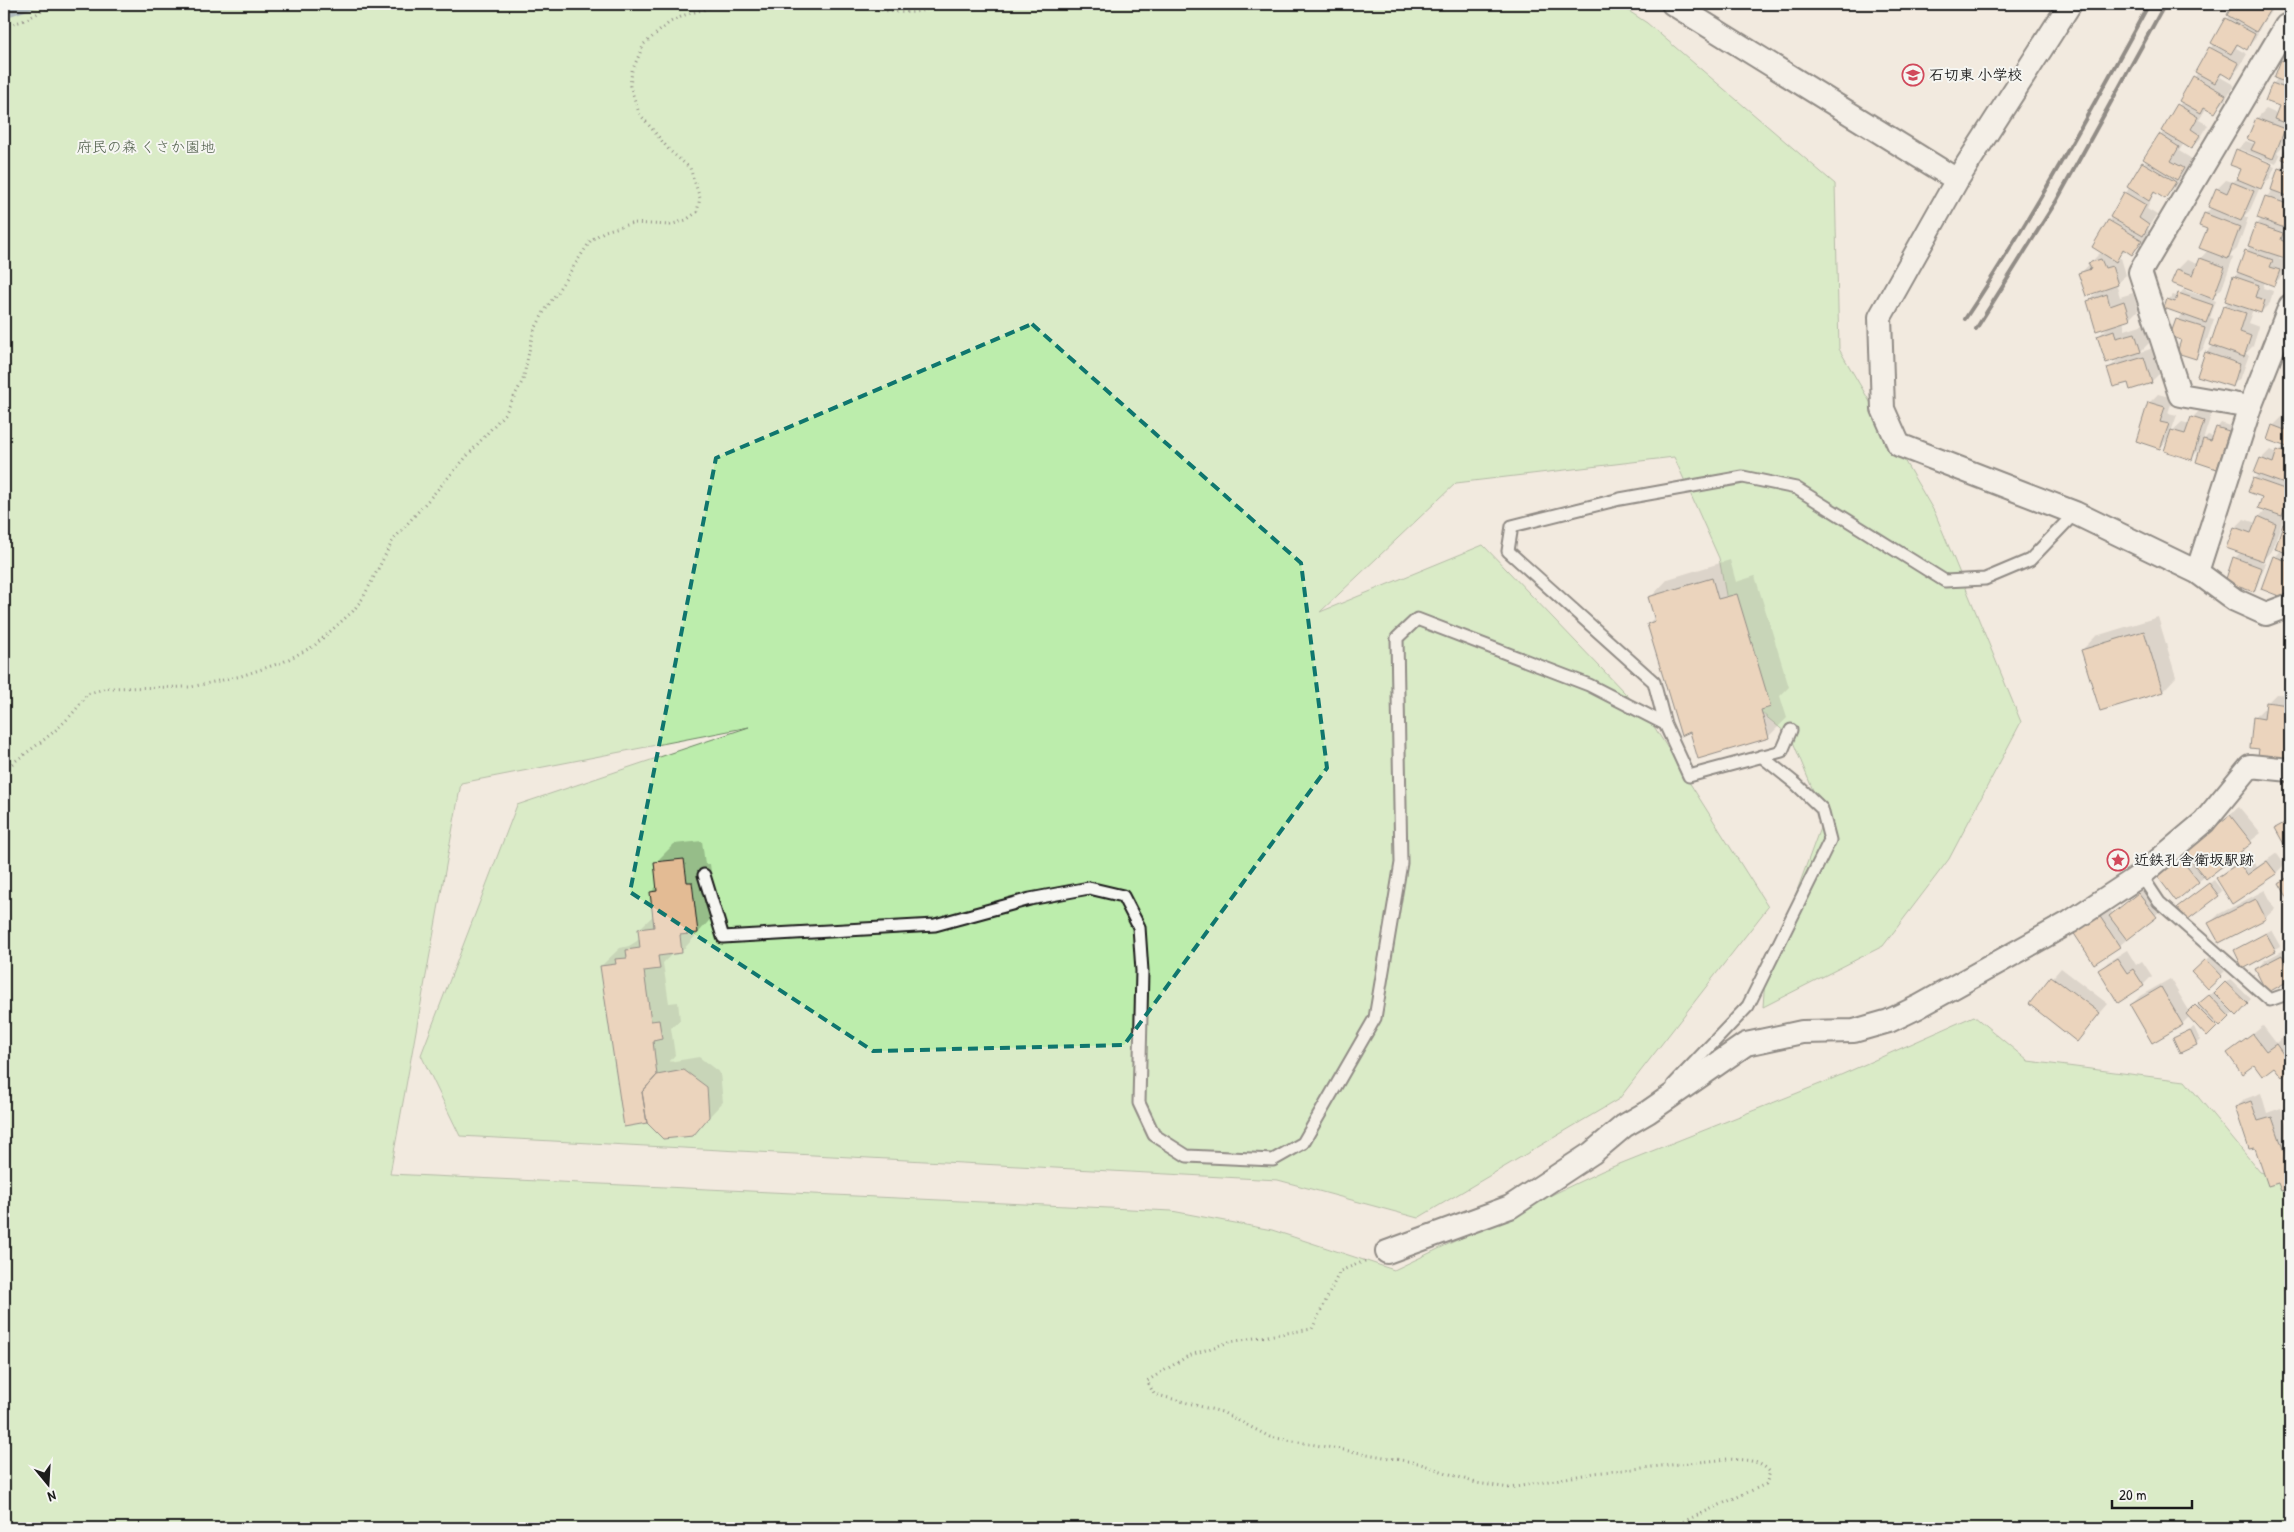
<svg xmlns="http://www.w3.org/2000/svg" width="2294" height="1532" viewBox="0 0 2294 1532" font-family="'Patrick Hand','Klee One',sans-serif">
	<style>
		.green { fill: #bcedac; stroke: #6c8464 }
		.shadow { fill: #0003 }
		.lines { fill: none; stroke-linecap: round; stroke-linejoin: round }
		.stream { stroke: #5d8397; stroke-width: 8 }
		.building { fill: #e3bb94; stroke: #1c1c1c }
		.lane-casing { stroke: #1c1c1c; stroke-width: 15 }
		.street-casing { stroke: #1c1c1c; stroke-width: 26 }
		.path { stroke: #1c1c1c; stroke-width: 3; stroke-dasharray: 1 4; stroke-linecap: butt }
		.lane { stroke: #f6f6f2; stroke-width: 11 }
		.street { stroke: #f6f6f2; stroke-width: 22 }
		.rail { stroke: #1c1c1c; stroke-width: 4 }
		.marked { fill: none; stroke: #0f766e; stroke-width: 4; stroke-dasharray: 10 6; stroke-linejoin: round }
		.labels { text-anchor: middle; stroke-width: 4; stroke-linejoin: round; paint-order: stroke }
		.poi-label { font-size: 15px; font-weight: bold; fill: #1c1c1c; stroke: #f6f6f2; text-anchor: start }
		.park-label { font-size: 15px; fill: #4c5b47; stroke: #f6f6f2 }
	</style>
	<rect width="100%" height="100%" fill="#f2eadf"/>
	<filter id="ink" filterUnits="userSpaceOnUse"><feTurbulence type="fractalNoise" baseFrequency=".02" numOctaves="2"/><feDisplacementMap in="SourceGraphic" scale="10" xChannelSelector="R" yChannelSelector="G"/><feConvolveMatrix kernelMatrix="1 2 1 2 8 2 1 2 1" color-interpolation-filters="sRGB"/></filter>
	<g filter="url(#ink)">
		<path class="green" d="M4,4H1618L1647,23L1835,184L1839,349L1935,513L2021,722L1949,859L1883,946L1763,1007L1765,978L1824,817L1791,737L1746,700L1719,558L1674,457L1456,483L1320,612L1483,545L1648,717L1768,907L1619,1099L1418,1218L1278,1180L460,1136L421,1055L517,805L749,727L461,783L390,1174L1172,1211L1272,1230L1394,1270L1602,1171L1825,1082L1974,1016L2028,1061L2185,1081L2260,1172L2290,1180V1528H4Z"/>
		<path class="shadow" d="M2235,4H2276L2262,24L2255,39L2246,48L2239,44L2236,48L2247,54L2239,68L2230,77L2223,73L2220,77L2234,85L2224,102L2215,111L2207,107L2199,120L2208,125L2200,139L2191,148L2184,143L2179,151L2192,159L2174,188L2165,197L2156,192L2153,195L2147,209L2157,215L2148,229L2150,231L2141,245L2132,254L2125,250L2116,259L2121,258L2126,275L2116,284L2120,297L2133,293L2138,310L2129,319L2123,321L2125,330L2144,324L2150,342L2139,353L2153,348L2160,373L2151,382L2129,381L2109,369L2120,357L2099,336L2109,326L2088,301L2100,290L2080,274L2099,254L2103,253L2109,221L2182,101Z
			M2290,53V128L2282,148L2277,153L2280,155L2276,164L2240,149V152L2275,167L2270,178L2260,187L2250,210L2244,216L2248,218L2237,249L2229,256L2233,258L2222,288L2211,299L2216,301L2210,318L2214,319L2204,348L2195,357L2183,339L2177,320L2183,314L2168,300L2173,295L2178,297L2183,290L2206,297L2207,295L2173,282L2178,269L2187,260L2198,264L2201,258L2208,250L2209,228L2205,214L2211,208L2217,189L2226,180L2233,182L2241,175L2243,169L2237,150L2246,141L2255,144L2257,118L2266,109L2277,114L2280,105L2273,84L2278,78L2282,61Z
			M2290,138V251L2285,257L2280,255L2279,258L2288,261L2283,275L2274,284L2265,281L2263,288L2273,291L2270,303L2261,312L2253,309L2248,323L2259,327L2253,346L2245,354L2249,355L2241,377L2232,386L2206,353L2214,345L2224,306L2229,301L2234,277L2238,273L2246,251L2251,246L2249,245L2257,224L2262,219L2266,197L2273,190L2279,169L2288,160L2283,158Z
			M2158,394L2173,398L2168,413L2177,415L2171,432L2182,422L2190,424L2192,418L2201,409L2212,412L2203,440L2208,435L2214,437L2217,428L2221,423L2232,427L2221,463L2217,467L2201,448L2191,458L2170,437L2160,448L2149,403Z
			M2282,417L2290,420V506L2283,514L2285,515L2271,551L2261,562L2266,563L2257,586L2253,590L2235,558L2241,552L2235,528L2244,519L2256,523L2259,517L2266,509L2264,496L2254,479L2260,473L2261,459L2270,450L2278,453L2284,445L2273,426Z
			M2290,519V591L2284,597L2274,557L2281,550L2285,524Z
			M1730,560L1736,582L1755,576L1789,687L1780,696L1787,718L1768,737L1691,731L1648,624L1655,617L1650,598L1668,579Z
			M2158,617L2176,677L2163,691L2082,650L2096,636Z
			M2290,630V644L2288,633Z
			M2276,694L2290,695V765L2260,748L2254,718L2263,709H2266L2267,703Z
			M2239,807L2261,833L2176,899L2156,872Z
			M2290,817V852L2277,828Z
			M702,841L705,864H710L716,913L682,951L674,952L663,963L669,1003L678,1002L680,1020L671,1028L675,1055L669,1062L699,1057L720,1073L723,1102L692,1135L663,1137L601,966L620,948L629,946L637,941L640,937L639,929L654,915L651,892L658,885L655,863L674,844Z
			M2277,853L2285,864L2276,873L2217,879L2226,870L2249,855L2257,867Z
			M2290,873V900L2281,883Z
			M2214,880L2222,891L2218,895L2183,903Z
			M2148,885L2165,907L2119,946L2072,929L2107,904L2113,914Z
			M2265,890L2275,909L2265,918L2210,923L2219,914Z
			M2271,930L2280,946L2244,967L2235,950Z
			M2290,935V946L2287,938Z
			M2290,947V979L2268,991L2256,970L2265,960Z
			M2127,950L2136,965L2142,961L2152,976L2143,985L2099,971L2108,962Z
			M2211,956L2225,971L2208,987L2194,972Z
			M2061,968L2108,1004L2077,1040L2030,1004Z
			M2170,979L2190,1012L2214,991L2215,993L2230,979L2251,999L2237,1014L2234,1012L2207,1035L2190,1016L2182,1024L2131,1005L2140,996Z
			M2263,1026L2276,1043L2285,1036L2290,1043V1069L2282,1075L2274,1065L2254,1063L2228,1054Z
			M2194,1027L2200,1040L2196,1044L2175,1038Z
			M2261,1093L2267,1113L2281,1108L2290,1134V1187L2282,1189L2255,1146L2236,1108L2245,1099Z"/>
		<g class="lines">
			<path class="stream" d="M4,14L33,4"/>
		</g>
		<path class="building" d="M2233,4H2264L2271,8L2256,32L2227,15Z
			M2225,18L2255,34L2247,50L2237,44L2231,54L2211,43Z
			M2209,47L2239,63L2231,79L2221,73L2215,83L2195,72Z
			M2281,60L2290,63V84L2274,78Z
			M2193,76L2226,95L2215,113L2204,107L2201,113L2179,101Z
			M2272,83L2290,90V125L2274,119L2279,106L2265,101Z
			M2177,104L2198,117L2191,129L2200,135L2191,149L2161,131Z
			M2256,118L2285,129L2273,159L2251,150L2255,142L2247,139Z
			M2159,134L2179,147L2171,161L2184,168L2177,180L2143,159Z
			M2290,134V162L2282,159Z
			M2236,149L2272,164L2261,189L2237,179L2241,169L2230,165Z
			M2142,162L2176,182L2165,199L2154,192L2149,201L2127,187Z
			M2278,168L2290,172V197L2271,190Z
			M2232,182L2254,191L2241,221L2208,207L2216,188L2227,193Z
			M2124,192L2146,205L2139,218L2149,225L2143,236L2110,217Z
			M2265,196L2290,205V230L2257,218Z
			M2204,213L2240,227L2228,259L2199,248L2207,229L2199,226Z
			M2108,220L2142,240L2132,255L2123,249L2116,262L2092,247Z
			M2256,224L2283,233L2281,240L2290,244L2285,258L2248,246Z
			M2245,250L2273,260L2270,267L2280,270L2274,286L2237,272Z
			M2200,258L2225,267L2213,299L2171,283L2177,269L2193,275Z
			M2101,259L2105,268L2112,266L2118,285L2086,296L2078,273L2091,269L2088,263Z
			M2233,276L2259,285L2255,297L2265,300L2261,313L2225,301Z
			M2178,293L2213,305L2206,323L2164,308L2167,299L2175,302Z
			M2107,294L2110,306L2124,301L2130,320L2096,331L2087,301Z
			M2223,306L2246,313L2240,332L2251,336L2244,357L2210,345Z
			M2176,319L2205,328L2196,359L2177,353L2181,340L2170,336Z
			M2114,330L2116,338L2135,333L2141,352L2106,363L2097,336Z
			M2205,352L2240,364L2233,387L2197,376Z
			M2144,357L2152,383L2130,390L2128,383L2113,387L2107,368Z
			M2148,402L2165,407L2160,422L2169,424L2160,449L2136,441Z
			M2290,416V448L2267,440L2272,425L2285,430Z
			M2191,417L2204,421L2192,460L2164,451L2171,430L2185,434Z
			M2216,427L2229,431L2217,469L2196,462L2203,439L2211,441Z
			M2277,450L2290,454V486L2254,473L2260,458L2273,463Z
			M2253,478L2290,491L2282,516L2258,508L2262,497L2248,492Z
			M2258,516L2276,524L2263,561L2226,548L2234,527L2251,533Z
			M2283,524L2290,526V554L2275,549Z
			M2273,556L2290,562V582L2284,598L2261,589Z
			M2233,557L2262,568L2254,592L2225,582Z
			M1712,578L1718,599L1737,594L1771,707L1761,710L1769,738L1698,759L1690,732L1681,736L1647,624L1655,621L1648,597Z
			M2144,631L2163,692L2100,711L2081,650Z
			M2266,702L2288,705L2286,721L2290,722V767L2257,763L2259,749L2250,748L2253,717L2264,719Z
			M2230,815L2252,843L2206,879L2183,851Z
			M2290,820V855L2275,828Z
			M2177,854L2199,882L2176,901L2154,872Z
			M684,859L687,882H692L698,933L680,935L682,953L658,956L660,969L644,971L651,1021L659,1020L662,1039L653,1041L657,1075L642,1092L647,1123L624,1127L600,966L616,964L615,959L627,958L626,950L640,948L638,929L654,927L650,892L657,891L654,862Z
			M2267,861L2277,874L2232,904L2216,878L2239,863L2247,875Z
			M2290,876V902L2279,883Z
			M2209,883L2219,896L2187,920L2177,907Z
			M2138,893L2157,917L2127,940L2109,916Z
			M2256,899L2266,919L2219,943L2208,923Z
			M2097,912L2120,947L2094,964L2071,929Z
			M2266,933L2276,951L2243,969L2234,950Z
			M2282,955L2290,971V980L2267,993L2255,969Z
			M2117,958L2127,973L2133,969L2144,986L2118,1003L2098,970Z
			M2206,959L2222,976L2208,989L2192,972Z
			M2051,976L2100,1013L2077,1042L2029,1004Z
			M2225,982L2248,1004L2237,1016L2214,993Z
			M2161,987L2183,1025L2152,1043L2130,1005Z
			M2209,995L2230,1017L2220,1027L2198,1004Z
			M2195,1005L2217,1027L2207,1037L2186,1014Z
			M2190,1030L2197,1045L2180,1053L2173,1038Z
			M2253,1034L2266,1051L2276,1044L2290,1064V1070L2282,1077L2274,1067L2262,1076L2254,1065L2242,1074L2227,1053Z
			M684,1070L707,1087L709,1117L693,1136L663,1139L647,1123L642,1092L657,1075Z
			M2251,1101L2258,1121L2272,1117L2290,1169V1188L2281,1191L2278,1183L2268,1186L2255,1148L2249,1149L2235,1107Z"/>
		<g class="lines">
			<g class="lane-casing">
				<path id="lane" d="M1791,730L1782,751L1689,776L1665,724L1654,682L1508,551L1512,526L1620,499L1743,477L1796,488L1945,581L1985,579L2030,560L2075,513
					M704,875L723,937L935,925L1030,899L1089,888L1123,896L1139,927L1142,971L1139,1103L1154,1135L1187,1156L1273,1160L1303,1143L1375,1018L1401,863L1397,638L1417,619L1589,685L1665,724
					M2141,875L2159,902L2270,1000L2290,993
					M1673,1085L1748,1006L1830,840L1822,809L1796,784L1761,756"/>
			</g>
			<g class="street-casing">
				<path id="street" d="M1673,4L1957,180
					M2070,4L1957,180L1880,317L1883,409L1899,445L2075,513L2197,572L2235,600L2266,614L2290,605
					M2250,407L2180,395L2140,272L2286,26L2290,27
					M2197,572L2250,407L2290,306
					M1387,1252L1510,1207L1592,1153L1624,1126L1648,1112L1746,1044L1802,1032L1854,1031L1889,1021L1918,1007L2070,922L2141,875L2204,822L2250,766L2290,770"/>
			</g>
			<path class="path" d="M852,4C882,9 912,20 939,4
				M4,27L25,20L55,4
				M4,770C35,745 65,729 87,694L107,688L191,687L241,676L283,662L314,646L353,611L363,598L393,540L506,412L523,380L533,333L544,312L591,240L605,231L633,223L670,225L686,220L697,212L700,198L690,168L670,151L639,113L630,86L632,71L644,44L670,22L685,15L721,4
				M1365,1261L1340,1271L1312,1329L1229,1342L1188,1356L1147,1381L1154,1394L1222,1412L1270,1437L1418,1463L1476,1483L1510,1488L1594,1473L1728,1459C1745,1460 1758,1459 1770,1472L1766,1484L1669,1528"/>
			<use href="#lane" class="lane"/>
			<use href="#street" class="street"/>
			<path class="rail" d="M1965,319C2033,217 2090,111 2149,4
				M1976,329L2057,200L2165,4"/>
		</g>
	</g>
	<path d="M0 0H2294V1532H0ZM1032,324L1301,563L1327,768L1124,1045L873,1051L630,892L716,458Z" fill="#f2eadf" fill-opacity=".55" fill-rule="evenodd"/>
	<path class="marked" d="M1032,324L1301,563L1327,768L1124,1045L873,1051L630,892L716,458Z"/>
	<defs>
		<g id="school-ring" transform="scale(1.125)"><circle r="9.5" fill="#f6f6f2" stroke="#d1495b" stroke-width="1.5"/><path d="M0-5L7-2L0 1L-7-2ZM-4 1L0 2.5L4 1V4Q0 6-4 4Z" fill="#d1495b"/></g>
		<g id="sight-ring" transform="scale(1.125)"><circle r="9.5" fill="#f6f6f2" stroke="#d1495b" stroke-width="1.5"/><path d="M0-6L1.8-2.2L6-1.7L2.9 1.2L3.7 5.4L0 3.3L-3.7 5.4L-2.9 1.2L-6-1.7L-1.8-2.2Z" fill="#d1495b"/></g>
	</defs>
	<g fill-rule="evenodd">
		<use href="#school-ring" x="1913" y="75"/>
		<use href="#sight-ring" x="2118" y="860"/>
	</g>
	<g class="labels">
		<g class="poi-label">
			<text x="1929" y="80">石切東 小学校</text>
			<text x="2134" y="865">近鉄孔舎衛坂駅跡</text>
		</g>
		<g class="park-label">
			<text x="146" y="152">府民の森 くさか園地</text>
		</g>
	</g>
	<rect width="2294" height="1532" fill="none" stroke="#f6f6f2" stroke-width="20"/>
	<rect x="10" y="10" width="2274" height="1512" fill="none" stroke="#1c1c1c" stroke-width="2" filter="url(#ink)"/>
	<g transform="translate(48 1484) rotate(162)" stroke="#f6f6f2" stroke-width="4" paint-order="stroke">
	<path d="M0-4L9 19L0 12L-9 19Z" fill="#1c1c1c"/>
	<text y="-8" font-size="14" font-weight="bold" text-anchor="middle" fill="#1c1c1c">N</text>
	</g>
	<path d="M2112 1500v8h80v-8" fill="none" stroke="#1c1c1c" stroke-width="2.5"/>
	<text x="2119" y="1500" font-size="15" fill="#1c1c1c" stroke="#f6f6f2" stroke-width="4" paint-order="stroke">20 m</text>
</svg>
